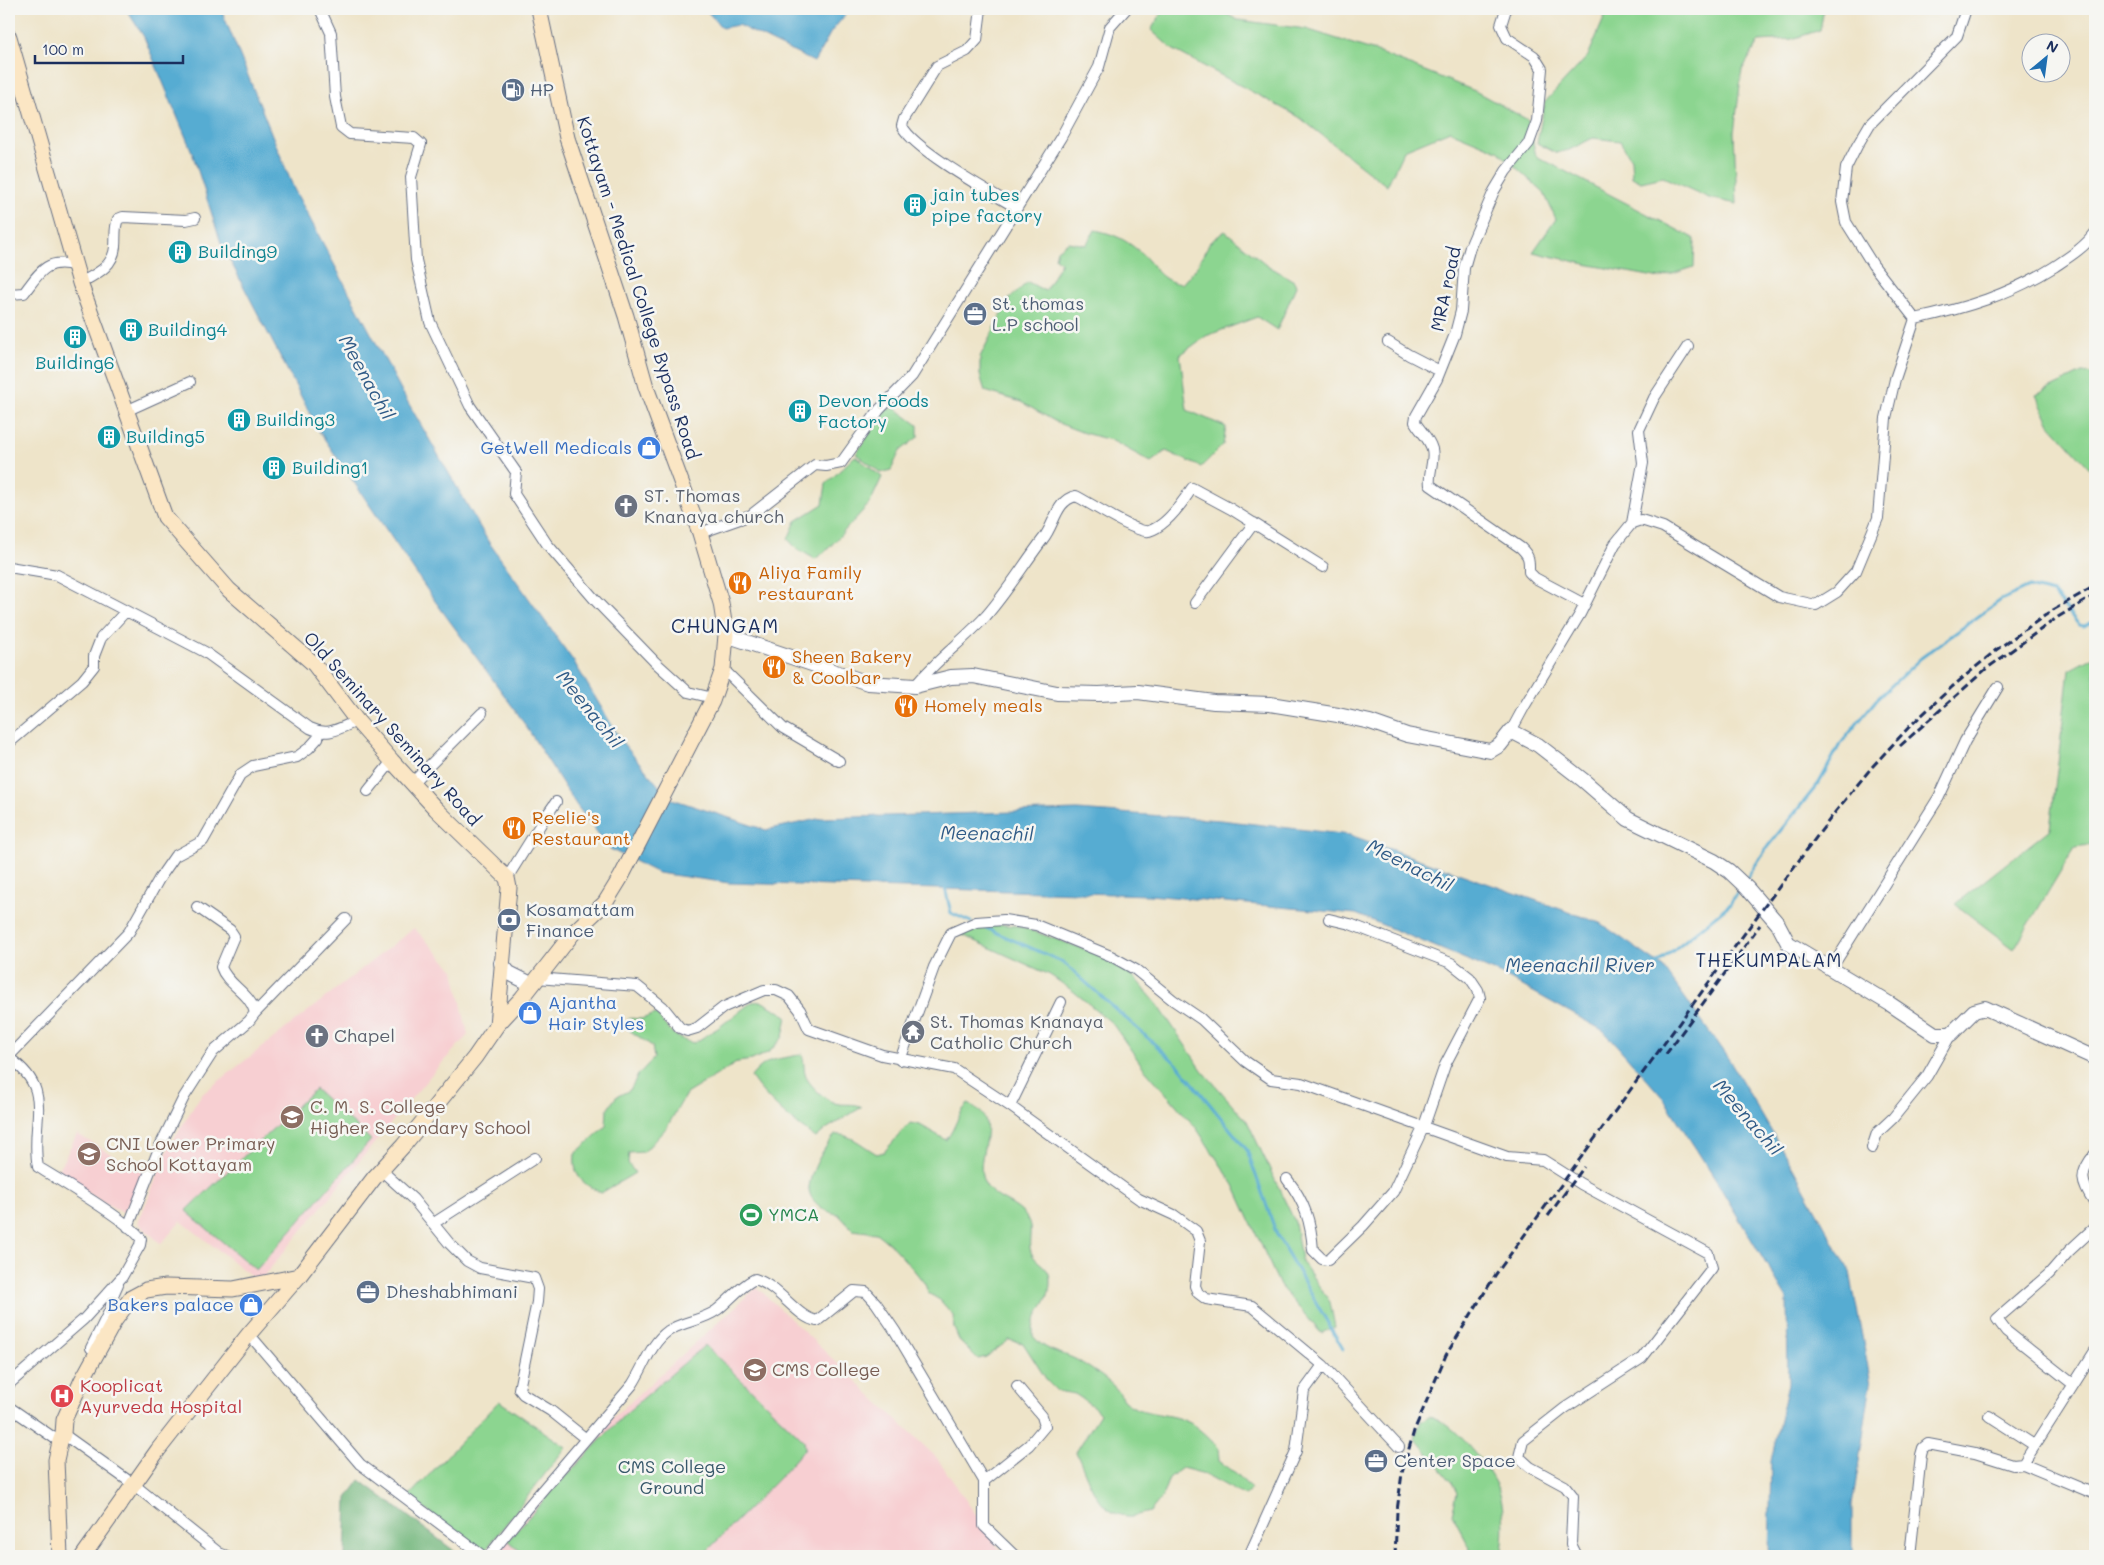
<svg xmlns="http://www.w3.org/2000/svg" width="2104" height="1565" viewBox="0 0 2104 1565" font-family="Mali,sans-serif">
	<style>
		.built { fill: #f7cfd2 }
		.green { fill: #8cd590; stroke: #548277 }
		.forest { fill: #71b67a; stroke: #46726c }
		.water { fill: #56acd2; stroke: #386e98 }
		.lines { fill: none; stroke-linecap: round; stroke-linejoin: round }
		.stream { stroke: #56acd2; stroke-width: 3 }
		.minor-casing { stroke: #656e83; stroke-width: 12 }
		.tertiary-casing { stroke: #656e83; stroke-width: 16 }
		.secondary-casing { stroke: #656e83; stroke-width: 17 }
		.minor { stroke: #fff; stroke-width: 10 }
		.tertiary { stroke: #fff; stroke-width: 14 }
		.secondary { stroke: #fbe6c4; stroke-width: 15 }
		.rail { stroke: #1b2f5e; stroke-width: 3; stroke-dasharray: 8 4; stroke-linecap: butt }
		.labels { text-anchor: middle; stroke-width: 5; stroke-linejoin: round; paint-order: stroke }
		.service-label { font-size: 18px; fill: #4e5e75; stroke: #f6f6f2; text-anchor: start }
		.culture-label { font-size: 18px; fill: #0d838f; stroke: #f6f6f2; text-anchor: start }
		.street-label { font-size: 18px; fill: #1b2f5e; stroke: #f6f6f2 }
		.shop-label { font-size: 18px; fill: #366cbe; stroke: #f6f6f2; text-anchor: end }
		.worship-label { font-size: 18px; fill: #5b616d; stroke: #f6f6f2; text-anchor: start }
		.food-label { font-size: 18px; fill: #c56008; stroke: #f6f6f2; text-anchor: start }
		.education-label { font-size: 18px; fill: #785e54; stroke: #f6f6f2; text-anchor: start }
		.leisure-label { font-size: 18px; fill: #27864d; stroke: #f6f6f2; text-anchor: start }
		.health-label { font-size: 18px; fill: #be3a42; stroke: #f6f6f2; text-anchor: start }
		.park-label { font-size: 18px; fill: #37586a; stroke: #f6f6f2 }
		.water-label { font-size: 19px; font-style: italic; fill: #305b87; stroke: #f6f6f2 }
		.neighbourhood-label { font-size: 19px; letter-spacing: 1px; fill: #1b2f5e; stroke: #f6f6f2 }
		.quarter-label { font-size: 20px; letter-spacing: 1px; fill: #1b2f5e; stroke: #f6f6f2 }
	</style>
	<rect width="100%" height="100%" fill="#f6f6f2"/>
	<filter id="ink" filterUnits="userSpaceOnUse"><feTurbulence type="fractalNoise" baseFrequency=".02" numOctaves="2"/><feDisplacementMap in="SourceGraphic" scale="10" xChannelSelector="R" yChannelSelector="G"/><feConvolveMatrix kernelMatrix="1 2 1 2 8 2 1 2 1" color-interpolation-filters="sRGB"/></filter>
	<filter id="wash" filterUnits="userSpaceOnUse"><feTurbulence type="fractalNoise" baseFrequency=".0096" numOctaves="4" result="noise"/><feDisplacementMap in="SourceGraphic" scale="20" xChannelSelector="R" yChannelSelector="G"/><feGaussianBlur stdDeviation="1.12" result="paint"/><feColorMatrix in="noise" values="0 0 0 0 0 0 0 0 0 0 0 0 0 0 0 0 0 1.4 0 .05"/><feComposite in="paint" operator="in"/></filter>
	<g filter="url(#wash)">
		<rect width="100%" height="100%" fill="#eee4c9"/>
		<path class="built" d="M414,928L454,970L468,1035L431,1075L259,1282L181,1221L161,1244L138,1223L170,1145L201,1095Z
			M77,1134L145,1174L123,1213L56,1175Z
			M757,1287L937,1458L1004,1556H496L493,1554L596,1433Z"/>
		<path class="green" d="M1164,9H1216L1238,20L1306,29L1372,50L1475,91L1528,120L1536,156L1695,239L1694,267L1660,278L1585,264L1533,252L1556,219L1544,193L1498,151L1450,131L1404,150L1387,186L1299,117L1172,49L1151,30Z
			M1608,9H1824L1820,30L1792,39L1759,41L1742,70L1734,133L1737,204L1709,198L1663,177L1641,182L1632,177L1631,159L1620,141L1593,138L1569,150L1556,153L1537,143L1545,102L1588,56Z
			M1095,230C1114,234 1125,239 1140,252C1156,266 1158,281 1182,284L1196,268L1210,242L1225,231L1267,265L1294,281L1296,286L1277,330L1257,317L1206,336L1180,355L1187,410L1226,427L1223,445L1201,467L1166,451L1151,462L1111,440L1084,433L1058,423L1021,402L985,391L980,375V357L1009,299L1028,282L1045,291L1061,262L1055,258L1057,250L1068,242L1086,245Z
			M2082,373L2095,374V474L2050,424L2036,395Z
			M895,408L918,425V437L900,451L891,470L881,473L856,454L886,409Z
			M855,456L882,477L870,503L826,551L815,559L796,548L788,539L796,521L823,504L826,484Z
			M2095,656V844L2075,847L2014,949L1955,904L2050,829L2069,670Z
			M977,923L1018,926L1093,952L1134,977L1158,1005L1202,1070L1247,1121L1295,1222L1301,1260L1330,1302L1335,1327L1321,1333L1280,1286L1234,1185L1197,1129L1143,1067L1112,1023L1073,991L1050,975L960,934Z
			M761,1001L787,1016L783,1037L769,1052L752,1060L738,1062L686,1094L667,1127L644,1152L629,1153L628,1163L635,1173L601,1193C582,1183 573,1177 575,1154L606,1126L607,1110L616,1097L630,1090L638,1075L654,1058L652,1046L629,1030V1018L641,1019L656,1014C669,1030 673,1038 694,1043L718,1028L752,1002Z
			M802,1054C805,1062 803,1071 806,1077C811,1087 828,1103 839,1104C847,1105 855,1103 862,1107L826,1129L816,1138C791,1120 768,1102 751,1077C769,1055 777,1061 802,1054Z
			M315,1089L371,1140L256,1270L186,1211Z
			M968,1104C1006,1119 972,1155 984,1182C992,1200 1017,1202 1027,1218C1034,1229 1027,1241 1031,1252C1035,1263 1050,1266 1050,1279C1051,1300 1041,1304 1035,1321C1033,1325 1033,1331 1033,1336C1046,1352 1058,1351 1075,1359C1086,1365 1112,1382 1118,1391C1121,1394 1121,1398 1124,1401C1143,1416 1165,1412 1186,1421C1198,1426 1208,1438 1218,1447L1219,1461L1237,1474L1251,1489L1245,1496L1205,1474L1182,1468L1169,1478L1162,1497L1150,1512C1143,1513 1134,1517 1127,1516C1095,1514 1088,1475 1076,1452L1100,1414L1093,1406L1075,1394L1057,1391L1048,1382L1023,1343L1009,1340L986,1357L978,1359L959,1340L954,1328L953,1315L940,1300L928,1293L925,1284L914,1270L890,1244L876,1233L853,1230L838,1214C826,1213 808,1201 809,1187C811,1170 824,1147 835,1135C850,1133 864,1147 877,1154L884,1152L910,1123L920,1125L946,1140C956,1128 957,1114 968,1104Z
			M705,1345L804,1441L805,1448L778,1479L702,1556H525L508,1540L552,1491L625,1414Z
			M499,1401L566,1447L484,1552L408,1497Z
			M1429,1416C1455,1422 1488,1466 1499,1491C1505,1508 1505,1539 1501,1556H1468L1470,1548L1452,1514L1457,1493L1451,1481L1415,1438L1421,1421Z"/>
		<path class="forest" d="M360,1480L461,1556H345L347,1498Z"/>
		<path class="water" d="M126,9H221L294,189L406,399L488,541L574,662L622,742L669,798L766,830L822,818L1077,810L1220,820L1350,835L1600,923L1663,967L1732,1064L1794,1170L1850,1272L1871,1384L1852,1506V1556H1769L1771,1461L1788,1384L1787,1299L1717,1182L1664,1099L1604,1031L1499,973L1356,914L1150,895L729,883L658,873L610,849L577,806L518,714L432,597L319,431L221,243L192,152L144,37Z
			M705,9H850L831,32L814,62L738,25L722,28Z"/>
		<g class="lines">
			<path class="stream" d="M1745,881L1768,846L1819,783L1839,746L1876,700L1921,658L2001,600L2029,587L2053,593L2079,625L2084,626L2095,621
				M945,888L951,913L971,922
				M979,925L1063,962L1179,1066L1247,1150L1277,1235L1343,1349
				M1654,966L1730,904L1741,886"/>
		</g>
	</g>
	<g filter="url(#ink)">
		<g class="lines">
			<g class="minor-casing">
				<path id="minor" d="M320,9L331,33L335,97L341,127L350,134L414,138L421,144L411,177L416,260L430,322L470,406L516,472L514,494L547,544L596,601L655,662L688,692L713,698
					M981,9L977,40L967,51L937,66L904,119L902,126C914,150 992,193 1017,208
					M1506,9L1501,25L1507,38L1534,56L1542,69L1537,121L1529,143L1506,171L1494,191L1470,247L1464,268L1461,311L1455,334L1437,379L1416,416L1415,422C1420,431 1429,438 1432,449C1435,461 1428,473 1430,485L1521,548C1530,557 1529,560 1529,572L1535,578L1584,604
					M80,283C96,274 113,267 115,247C116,237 114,228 118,219L123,217L186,220L195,218
					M9,294L24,293C39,273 47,257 75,266
					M1915,319C1966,308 2009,295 2054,267C2069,257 2084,248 2095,233
					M1388,342L1409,355L1440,371
					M126,411L190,382
					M1632,523L1643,463L1639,430L1654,398L1688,346
					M700,533L751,515L815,465L826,466L841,463L879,410L912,376L1061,137L1099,67L1110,27L1126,9
					M9,567L57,575L205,652L310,728C329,737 339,728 357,721
					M1195,603L1254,523
					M723,669L783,728L839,761
					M915,686C936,660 963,641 986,616C1007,592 1024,564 1043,539C1055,524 1056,500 1076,496C1090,503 1137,534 1149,531C1166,526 1183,502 1192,488L1231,509L1323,567
					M1511,731L1524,707L1580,614L1615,544L1632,523L1641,520L1663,527L1779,597L1816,605L1837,592L1856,571L1878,518L1886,418L1895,379L1915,319L1873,265L1846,222L1842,202L1846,168L1857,146L1870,124L1957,36L1966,9
					M9,743L82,681L94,666V656L101,638L126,611
					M412,783L482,713
					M368,791L392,761
					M507,878L542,822L556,802
					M1831,969L1939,797L1965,741L1998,687
					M537,978L637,986L663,1007L680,1028L687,1031L697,1028L724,1007L764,990H776L789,996L800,1010L809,1029L882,1055L954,1069L1010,1106L1139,1199L1174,1215L1196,1231L1200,1241L1195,1286L1198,1293L1206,1299L1252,1306L1323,1365L1304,1391L1296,1451L1249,1556
					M255,1013L346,919
					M9,1056L129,932L159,879L175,856L203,841L241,774L253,766L297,757L309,748L318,738L320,732
					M9,1058C57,1091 29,1122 38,1167C59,1180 131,1222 141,1239L140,1245L122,1277L84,1319L9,1384
					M900,1060L934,967L951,933L976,922L1004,920L1036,925L1111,956L1136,970L1173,1000L1201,1019L1245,1061L1271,1079L1301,1083L1507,1157L1543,1160L1581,1184L1708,1253L1712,1268L1642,1358L1565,1408L1523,1441L1519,1457L1530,1467L1565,1486L1573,1496L1571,1544L1577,1556
					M1010,1106L1061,1002
					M1872,1148L1877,1133L1893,1118L1927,1076L1951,1034
					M2095,1154C2078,1174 2081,1183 2095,1204
					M381,1170L413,1199L449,1243L467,1261L480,1268L534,1278L538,1289L537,1302L519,1389L523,1394L551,1411L586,1439
					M1287,1179C1305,1202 1311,1222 1313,1250L1322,1259L1328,1260L1363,1226L1393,1192L1424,1126L1445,1065L1480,998L1478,990L1470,978L1451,963L1350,924L1329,919
					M434,1223L535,1158
					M128,1227L160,1146L184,1097L213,1052L249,1021L255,1013C251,993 227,985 221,967L234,936L230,930L197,907
					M249,1334L360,1464L483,1556
					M91,1348L110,1310L114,1293L118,1284
					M1323,1365L1399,1447
					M2073,1384L2006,1331L1997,1319L2049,1274L2069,1251L2095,1227
					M9,1407L60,1442
					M1989,1416L2034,1445
					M63,1434L133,1484L219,1553L227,1556
					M2023,1464L2095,1494
					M984,1481L1029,1445L1045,1426L1042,1416L1017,1386
					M489,1556L527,1508L632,1385C644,1367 650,1344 668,1331C683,1321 702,1321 717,1310C730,1300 740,1286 755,1279C779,1286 797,1318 817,1321L854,1291L866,1292L876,1303L895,1331L984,1481V1526L1015,1556
					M1910,1556L1921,1455L1923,1448L1928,1444L1975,1453L2013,1465L2023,1464L2095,1351"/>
			</g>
			<g class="tertiary-casing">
				<path id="tertiary" d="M726,635L868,683L915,686L951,677L973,676L1057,693L1099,694L1138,692L1214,702L1270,704L1338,715L1370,722L1407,735L1490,751L1500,745L1511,731L1538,745L1583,780L1628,819L1714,861L1729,871L1747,888L1778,924L1788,943L1890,1004L1935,1034H1951L1974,1011L1985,1008L2095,1058
					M501,963L509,973L531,984"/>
			</g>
			<g class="secondary-casing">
				<path id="secondary" d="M9,37L80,283L165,517L229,590L314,664L357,721L392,761L436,809L507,878L509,888L497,1025
					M60,1556L56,1460L60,1442L63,1434L64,1420L82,1380L115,1320L131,1298L146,1290L166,1287L233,1289L299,1276
					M83,1556L158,1450L249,1334L299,1276L374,1178L403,1146L475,1057L497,1025L522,998L573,933L605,903L621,877L712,701L723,669L726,635L721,603L700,533L646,387L626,316L567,138L539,9"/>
			</g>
			<use href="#minor" class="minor"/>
			<use href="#tertiary" class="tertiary"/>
			<use href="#secondary" class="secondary"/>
			<path class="rail" d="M1900,746L1986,669L2058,617L2095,595
				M1666,1054L1760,925
				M1548,1216L1584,1167
				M1395,1556L1397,1511L1402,1473L1414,1431L1446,1355L1496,1274L1758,915L1836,811L1872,767L1910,726L1952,687L1996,650L2053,610L2095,586"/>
		</g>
	</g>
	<defs>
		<g id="fuel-disc" transform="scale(1.25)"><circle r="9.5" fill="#5c6f8a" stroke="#f6f6f2"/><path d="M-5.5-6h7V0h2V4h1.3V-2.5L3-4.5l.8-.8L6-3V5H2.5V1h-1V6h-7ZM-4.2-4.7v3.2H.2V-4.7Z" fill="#fff"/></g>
		<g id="building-disc" transform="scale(1.25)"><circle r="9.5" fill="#0f9aa8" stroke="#f6f6f2"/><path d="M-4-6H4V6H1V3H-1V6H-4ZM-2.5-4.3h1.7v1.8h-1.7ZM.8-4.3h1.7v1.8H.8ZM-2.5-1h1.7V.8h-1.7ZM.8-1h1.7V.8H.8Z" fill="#fff"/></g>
		<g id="office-disc" transform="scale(1.25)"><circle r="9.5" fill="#5c6f8a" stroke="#f6f6f2"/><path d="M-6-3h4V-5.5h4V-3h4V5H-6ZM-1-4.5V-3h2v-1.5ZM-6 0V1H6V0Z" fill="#fff"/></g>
		<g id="shop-disc" transform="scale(1.25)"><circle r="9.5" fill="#3f7fe0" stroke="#f6f6f2"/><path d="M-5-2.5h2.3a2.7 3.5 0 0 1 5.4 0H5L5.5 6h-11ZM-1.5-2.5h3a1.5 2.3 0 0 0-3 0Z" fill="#fff"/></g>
		<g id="church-disc" transform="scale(1.25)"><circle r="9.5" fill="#6b7280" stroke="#f6f6f2"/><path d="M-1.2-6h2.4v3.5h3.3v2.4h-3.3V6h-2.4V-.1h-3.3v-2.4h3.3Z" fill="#fff"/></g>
		<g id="restaurant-disc" transform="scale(1.25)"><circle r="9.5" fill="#e8710a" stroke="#f6f6f2"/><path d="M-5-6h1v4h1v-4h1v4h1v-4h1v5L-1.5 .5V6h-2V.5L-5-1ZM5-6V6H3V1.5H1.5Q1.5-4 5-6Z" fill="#fff"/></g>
		<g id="bank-disc" transform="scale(1.25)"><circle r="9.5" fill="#5c6f8a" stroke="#f6f6f2"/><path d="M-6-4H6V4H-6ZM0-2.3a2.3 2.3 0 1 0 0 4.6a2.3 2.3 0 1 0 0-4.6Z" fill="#fff"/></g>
		<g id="temple-disc" transform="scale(1.25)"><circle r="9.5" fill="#6b7280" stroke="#f6f6f2"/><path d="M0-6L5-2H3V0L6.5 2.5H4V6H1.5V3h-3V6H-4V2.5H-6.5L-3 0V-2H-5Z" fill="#fff"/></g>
		<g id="school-disc" transform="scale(1.25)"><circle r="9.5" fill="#8d6e63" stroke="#f6f6f2"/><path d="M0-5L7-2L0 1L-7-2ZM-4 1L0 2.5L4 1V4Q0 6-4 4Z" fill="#fff"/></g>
		<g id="stadium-disc" transform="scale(1.25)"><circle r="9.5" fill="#2e9e5b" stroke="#f6f6f2"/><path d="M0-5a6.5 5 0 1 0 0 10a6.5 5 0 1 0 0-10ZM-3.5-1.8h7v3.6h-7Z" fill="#fff"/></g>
		<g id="university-disc" transform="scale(1.25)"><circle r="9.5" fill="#8d6e63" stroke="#f6f6f2"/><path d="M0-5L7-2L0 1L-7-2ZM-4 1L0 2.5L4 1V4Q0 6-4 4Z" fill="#fff"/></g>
		<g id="hospital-disc" transform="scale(1.25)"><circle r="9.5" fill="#e0444e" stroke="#f6f6f2"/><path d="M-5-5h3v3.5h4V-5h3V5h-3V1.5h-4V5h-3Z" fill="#fff"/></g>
	</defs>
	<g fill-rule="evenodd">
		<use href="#fuel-disc" x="513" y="90"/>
		<use href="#building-disc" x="915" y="205"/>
		<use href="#building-disc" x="180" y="252"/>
		<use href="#office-disc" x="975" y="314"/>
		<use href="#building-disc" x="131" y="330"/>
		<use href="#building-disc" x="75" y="337"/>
		<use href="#building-disc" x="800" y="411"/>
		<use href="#building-disc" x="239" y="420"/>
		<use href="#building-disc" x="109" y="437"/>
		<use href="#shop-disc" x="649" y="448"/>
		<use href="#building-disc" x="274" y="468"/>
		<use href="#church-disc" x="626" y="506"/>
		<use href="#restaurant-disc" x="740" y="583"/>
		<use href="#restaurant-disc" x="774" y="667"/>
		<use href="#restaurant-disc" x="906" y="706"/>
		<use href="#restaurant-disc" x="514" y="828"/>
		<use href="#bank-disc" x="509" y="920"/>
		<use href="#shop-disc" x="530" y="1013"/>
		<use href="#temple-disc" x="913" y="1032"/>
		<use href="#church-disc" x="317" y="1036"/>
		<use href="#school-disc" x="292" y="1117"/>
		<use href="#school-disc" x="89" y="1154"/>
		<use href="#stadium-disc" x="751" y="1215"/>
		<use href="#office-disc" x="368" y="1292"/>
		<use href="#shop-disc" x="251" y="1305"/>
		<use href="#university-disc" x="755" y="1370"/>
		<use href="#hospital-disc" x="62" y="1396"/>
		<use href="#office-disc" x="1376" y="1461"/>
	</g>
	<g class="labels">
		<g class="service-label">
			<text x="530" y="96">HP</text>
			<text x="992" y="310">St. thomas<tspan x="992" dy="21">L.P school</tspan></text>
			<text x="526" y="916">Kosamattam<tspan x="526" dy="21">Finance</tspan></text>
			<text x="386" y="1298">Dheshabhimani</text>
			<text x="1394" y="1467">Center Space</text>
		</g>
		<g class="culture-label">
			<text x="932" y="201">jain tubes<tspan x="932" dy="21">pipe factory</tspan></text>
			<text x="198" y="258">Building9</text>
			<text x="148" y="336">Building4</text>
			<text x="75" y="369" text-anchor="middle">Building6</text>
			<text x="818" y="407">Devon Foods<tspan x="818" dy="21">Factory</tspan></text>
			<text x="256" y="426">Building3</text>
			<text x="126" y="443">Building5</text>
			<text x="292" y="474">Building1</text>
		</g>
		<g class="street-label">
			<text transform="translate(638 288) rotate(72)" y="6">Kottayam - Medical College Bypass Road</text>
			<text transform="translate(1446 289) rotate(-78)" y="6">MRA road</text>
			<text transform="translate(392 729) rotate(48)" y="6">Old Seminary Seminary Road</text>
		</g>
		<g class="shop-label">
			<text x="632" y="454">GetWell Medicals</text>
			<text x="548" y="1009" text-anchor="start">Ajantha<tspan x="548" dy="21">Hair Styles</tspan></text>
			<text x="234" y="1311">Bakers palace</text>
		</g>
		<g class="worship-label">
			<text x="644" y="502">ST. Thomas<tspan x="644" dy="21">Knanaya church</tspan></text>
			<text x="930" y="1028">St. Thomas Knanaya<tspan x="930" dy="21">Catholic Church</tspan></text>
			<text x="334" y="1042">Chapel</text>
		</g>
		<g class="food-label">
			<text x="758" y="579">Aliya Family<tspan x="758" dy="21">restaurant</tspan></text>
			<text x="792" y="663">Sheen Bakery<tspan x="792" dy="21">&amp; Coolbar</tspan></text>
			<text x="924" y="712">Homely meals</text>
			<text x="532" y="824">Reelie's<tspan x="532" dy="21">Restaurant</tspan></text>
		</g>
		<g class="education-label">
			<text x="310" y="1113">C. M. S. College<tspan x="310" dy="21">Higher Secondary School</tspan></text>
			<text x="106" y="1150">CNI Lower Primary<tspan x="106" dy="21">School Kottayam</tspan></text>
			<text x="772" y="1376">CMS College</text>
		</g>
		<g class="leisure-label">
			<text x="768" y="1221">YMCA</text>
		</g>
		<g class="health-label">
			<text x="80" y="1392">Kooplicat<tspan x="80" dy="21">Ayurveda Hospital</tspan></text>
		</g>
		<g class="park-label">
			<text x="672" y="1473">CMS College<tspan x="672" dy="21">Ground</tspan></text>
		</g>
		<g class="water-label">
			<text transform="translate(367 377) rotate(61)" y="7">Meenachil</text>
			<text transform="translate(590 709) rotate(51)" y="7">Meenachil</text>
			<text transform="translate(987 833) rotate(1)" y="7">Meenachil</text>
			<text transform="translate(1410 865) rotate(27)" y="7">Meenachil</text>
			<text x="1580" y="972">Meenachil River</text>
			<text transform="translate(1748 1117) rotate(49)" y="7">Meenachil</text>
		</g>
		<g class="neighbourhood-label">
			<text x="1769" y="967">THEKUMPALAM</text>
		</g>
		<g class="quarter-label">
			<text x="725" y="633">CHUNGAM</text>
		</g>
	</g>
	<rect width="2104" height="1565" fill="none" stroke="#f6f6f2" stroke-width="30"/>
	<g transform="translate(2046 58) rotate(29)"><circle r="24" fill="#f6f6f2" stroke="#9ea6b7"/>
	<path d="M0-4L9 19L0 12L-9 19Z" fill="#1f6fb2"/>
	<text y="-8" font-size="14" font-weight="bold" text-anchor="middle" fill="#1b2f5e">N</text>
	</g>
	<path d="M35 55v8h148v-8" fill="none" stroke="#1b2f5e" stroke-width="2.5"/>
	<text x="42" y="55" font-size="15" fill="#1b2f5e" stroke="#f6f6f2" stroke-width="4" paint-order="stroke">100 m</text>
</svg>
